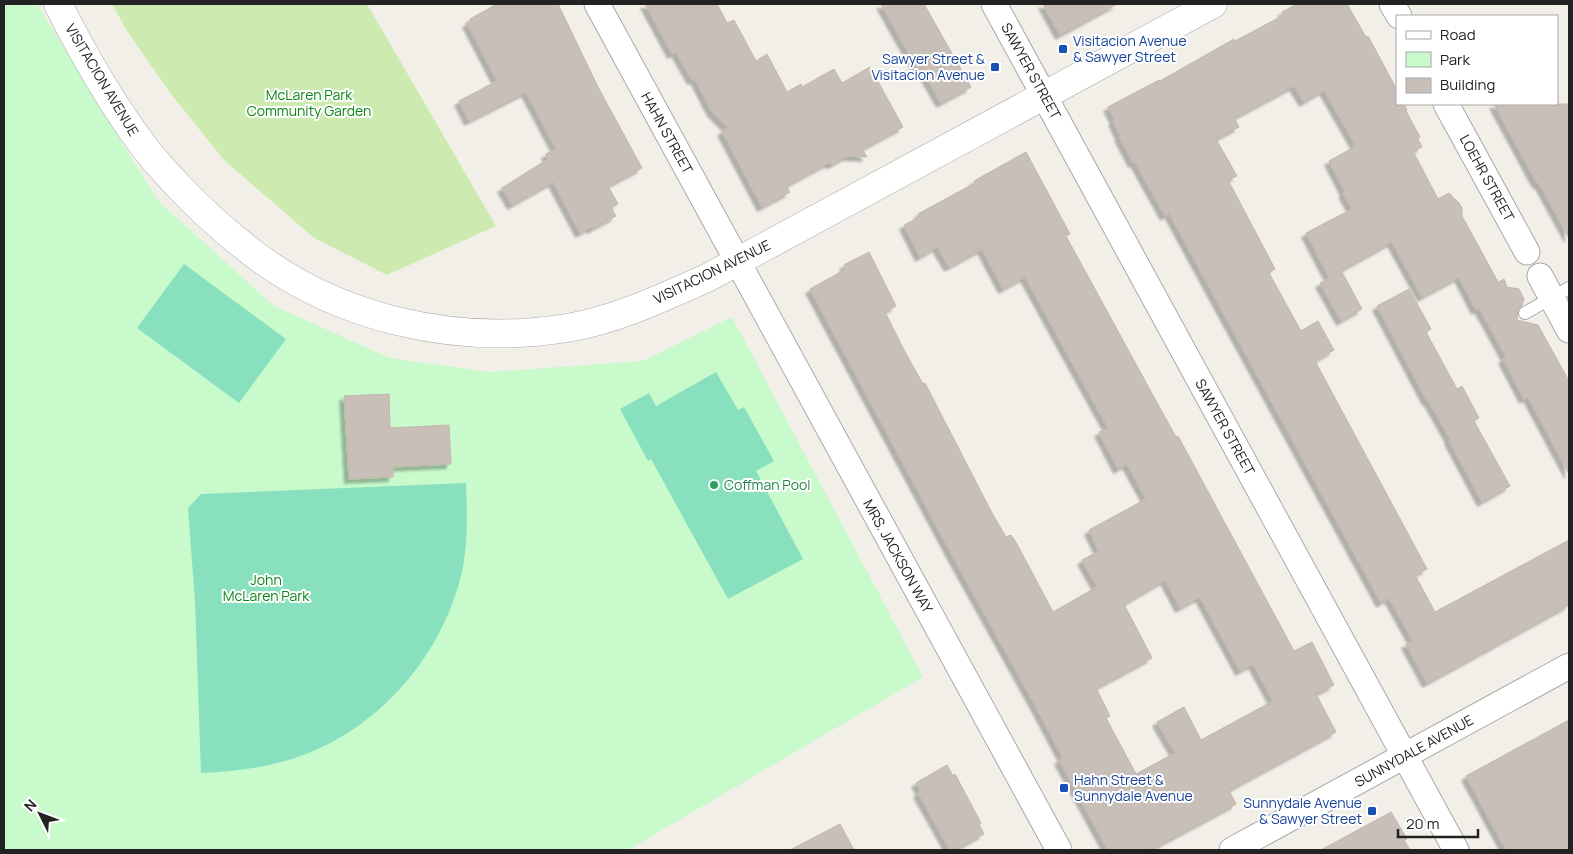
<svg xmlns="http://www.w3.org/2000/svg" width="1573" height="854" viewBox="0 0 1573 854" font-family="Manrope,sans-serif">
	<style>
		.grass { fill: #cdebb0 }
		.park { fill: #c8facc }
		.pitch { fill: #88e0be }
		.building { fill: #c7bfb8; stroke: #c4b6ab; fill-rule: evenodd; filter: url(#shadow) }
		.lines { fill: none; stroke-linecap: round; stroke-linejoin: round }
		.service-casing { stroke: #a9a9a9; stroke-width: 14 }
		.minor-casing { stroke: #a9a9a9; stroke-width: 27 }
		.tertiary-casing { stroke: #a9a9a9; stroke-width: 29 }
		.service { stroke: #fff; stroke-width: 12 }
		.minor { stroke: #fff; stroke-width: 25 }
		.tertiary { stroke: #fff; stroke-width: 28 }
		.transit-dot { fill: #1a4fb4; stroke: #fff; stroke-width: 2 }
		.leisure-dot { fill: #2e9e5b; stroke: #fff; stroke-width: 2 }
		.labels { text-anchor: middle; stroke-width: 4; stroke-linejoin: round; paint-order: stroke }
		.transit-label { font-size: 14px; fill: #164399; stroke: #fff; text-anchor: start }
		.street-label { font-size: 14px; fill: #222; stroke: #fff }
		.park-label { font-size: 14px; fill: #0c8416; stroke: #fff }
		.leisure-label { font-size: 14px; fill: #27864d; stroke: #fff; text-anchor: start }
	</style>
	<defs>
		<filter id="shadow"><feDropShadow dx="-4.5" dy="4.5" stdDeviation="1" flood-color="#0004"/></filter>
	</defs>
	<rect width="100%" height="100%" fill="#f2efe9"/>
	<path class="grass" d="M112,4H367L496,226L387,275L314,238L224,160L171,94L127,31Z"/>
	<path class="park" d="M4,4H37L158,201L274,306L390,358L490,372L643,361L732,317L923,677L628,850H4Z"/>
	<path class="pitch" d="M184,264L286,339L239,403L137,328Z
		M716,372L738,410L744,407L774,461L756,471L803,559L728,599L651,459L648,461L620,409L649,393L656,406Z
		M466,483C467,511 468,539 463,567C445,653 380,730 295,758C265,768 233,771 201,773L195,601L188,508L201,494Z"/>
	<path class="building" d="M497,4H558L598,87L642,168L608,186L618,204L611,208L616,216L592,229L591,227L580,233L553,182L512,205L502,188L548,159L546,154L556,149L526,92L469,121L459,101L497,81L467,23L471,21L470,19Z
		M645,4H717L727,23L734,20L756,61L767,54L787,92L801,84L802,87L834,69L842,83L870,67L903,127L862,149L867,157L847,156L833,164L828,163L786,186L790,192L762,207L722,131L728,128L712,112L695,79L692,80L676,52L672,54Z
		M881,4H924L971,87L941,103L921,68L918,70Z
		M1043,4H1117L1060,35Z
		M1297,4H1347L1366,37L1368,36L1397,90V104H1404L1407,110L1406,111L1420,137L1418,139L1422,147L1413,151L1438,199L1449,193L1459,203L1462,208V216L1498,282L1504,279L1507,287L1519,289L1524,299L1522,306L1518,309L1517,320L1538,325L1569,381V474L1528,397L1524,399L1503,359L1506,357L1479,308L1476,310L1459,277L1422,297L1392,242L1329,277L1306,233L1352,209L1343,193L1345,192L1329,161L1356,146L1324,90L1304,102L1294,86L1234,118L1239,127L1216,139L1237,176L1228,180L1275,269L1269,273L1301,331L1318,321L1334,350L1315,361L1427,569L1415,575L1435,612L1569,540V605L1427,683L1406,644L1413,641L1389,598L1381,603L1169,213L1165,216L1135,162L1133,163L1119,136L1120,135L1113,121L1115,120L1108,107L1159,80L1160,81L1234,39L1235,41L1284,15L1282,12Z
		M1494,104H1569V238L1540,185L1536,182L1520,152Z
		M1026,152L1070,234L1066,236L1161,410L1176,437L1178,436L1294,651L1312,642L1334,685L1316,694L1336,732L1229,790L1236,804L1150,850H1108L1059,760L1063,758L1035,705L953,557L810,289L846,269L844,265L869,252L896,306L885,312L905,352L923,384L925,383L992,513L1006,537L1011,535L1017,544L1053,612L1097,587L1082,560L1099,551L1089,530L1146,499L1127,464L1118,469L1099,432L1108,428L1025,277L1003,289L982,249L949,267L937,247L920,257L904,225L920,217L918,214L975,183L974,181ZM1165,580L1180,608L1200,597L1240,671L1253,664L1273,701L1201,740L1184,707L1157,722L1175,753L1136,774L1106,718L1110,716L1096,688L1152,658L1124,604Z
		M1342,272L1362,309L1341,321L1320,283Z
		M1409,289L1431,329L1426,332L1457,389L1462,386L1479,418L1474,421L1510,486L1482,502L1449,440L1450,439L1428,400L1427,401L1377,306Z
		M389,394L390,428L449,425L451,464L393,467V477L349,479L344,396Z
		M1569,720V850H1506L1466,776Z
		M947,765L953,776L955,774L981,823L979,824L984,834L954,850H950L918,793L921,791L916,783Z
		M1391,812L1407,839L1404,840L1410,850H1321Z
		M840,824L854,850H790Z"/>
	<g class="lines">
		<g class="service-casing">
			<path id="service" d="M1525,313L1569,288"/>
		</g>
		<g class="minor-casing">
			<path id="minor" d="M597,4L1059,850
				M994,4L1456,850
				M1392,4L1399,16
				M1446,104L1527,252
				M1540,276L1569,330
				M1232,850L1569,666"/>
		</g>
		<g class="tertiary-casing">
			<path id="tertiary" d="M58,4C83,54 111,103 145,148C159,166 175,183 191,199C208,216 226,232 245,247C334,319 456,346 567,328C616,320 662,298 707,278L1213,4"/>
		</g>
		<use href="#service" class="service"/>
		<use href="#minor" class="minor"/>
		<use href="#tertiary" class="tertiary"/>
	</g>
	<g class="transit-dot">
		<rect x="1058" y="44" width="10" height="10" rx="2.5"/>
		<rect x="990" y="62" width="10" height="10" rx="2.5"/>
		<rect x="1059" y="783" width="10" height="10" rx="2.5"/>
		<rect x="1367" y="806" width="10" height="10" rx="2.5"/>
	</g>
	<circle class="leisure-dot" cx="714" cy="485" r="5"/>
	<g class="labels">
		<g class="transit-label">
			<text x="1073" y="46">Visitacion Avenue<tspan x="1073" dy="16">&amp; Sawyer Street</tspan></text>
			<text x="985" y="64" text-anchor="end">Sawyer Street &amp;<tspan x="985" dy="16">Visitacion Avenue</tspan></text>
			<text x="1074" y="785">Hahn Street &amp;<tspan x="1074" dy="16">Sunnydale Avenue</tspan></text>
			<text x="1362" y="808" text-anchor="end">Sunnydale Avenue<tspan x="1362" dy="16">&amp; Sawyer Street</tspan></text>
		</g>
		<g class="street-label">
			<text transform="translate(1031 71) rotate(61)" y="5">SAWYER STREET</text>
			<text transform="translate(102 80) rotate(59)" y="5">VISITACION AVENUE</text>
			<text transform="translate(667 133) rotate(61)" y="5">HAHN STREET</text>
			<text transform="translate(1487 178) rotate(61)" y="5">LOEHR STREET</text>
			<text transform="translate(712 272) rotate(-26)" y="5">VISITACION AVENUE</text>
			<text transform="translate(1225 427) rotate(61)" y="5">SAWYER STREET</text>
			<text transform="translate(898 556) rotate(61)" y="5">MRS. JACKSON WAY</text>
			<text transform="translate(1414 751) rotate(-29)" y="5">SUNNYDALE AVENUE</text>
		</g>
		<g class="park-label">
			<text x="309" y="100">McLaren Park<tspan x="309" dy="16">Community Garden</tspan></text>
			<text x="266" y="585">John<tspan x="266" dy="16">McLaren Park</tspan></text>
		</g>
		<g class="leisure-label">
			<text x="724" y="490">Coffman Pool</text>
		</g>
	</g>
	<rect width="1573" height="854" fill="none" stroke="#222222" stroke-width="10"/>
	<rect x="1396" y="15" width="162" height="90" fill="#ffffff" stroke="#a7a7a7"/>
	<rect x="1406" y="31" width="25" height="8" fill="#ffffff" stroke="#a7a7a7"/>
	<text x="1440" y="40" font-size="15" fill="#222222">Road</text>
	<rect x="1406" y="52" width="25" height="15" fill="#c8facc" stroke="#a7a7a7"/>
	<text x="1440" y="65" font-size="15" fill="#222222">Park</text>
	<rect x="1406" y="78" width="25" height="15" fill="#c7bfb8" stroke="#a7a7a7"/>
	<text x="1440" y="90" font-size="15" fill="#222222">Building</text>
	<g transform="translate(40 814) rotate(312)" stroke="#ffffff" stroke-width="4" paint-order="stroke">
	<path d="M0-4L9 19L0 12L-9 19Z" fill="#222222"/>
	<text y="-8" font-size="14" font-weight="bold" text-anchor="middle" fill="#222222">N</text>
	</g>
	<path d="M1398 829v8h80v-8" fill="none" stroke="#222222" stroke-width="2.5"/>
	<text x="1406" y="829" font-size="15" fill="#222222" stroke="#ffffff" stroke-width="4" paint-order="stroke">20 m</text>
</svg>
